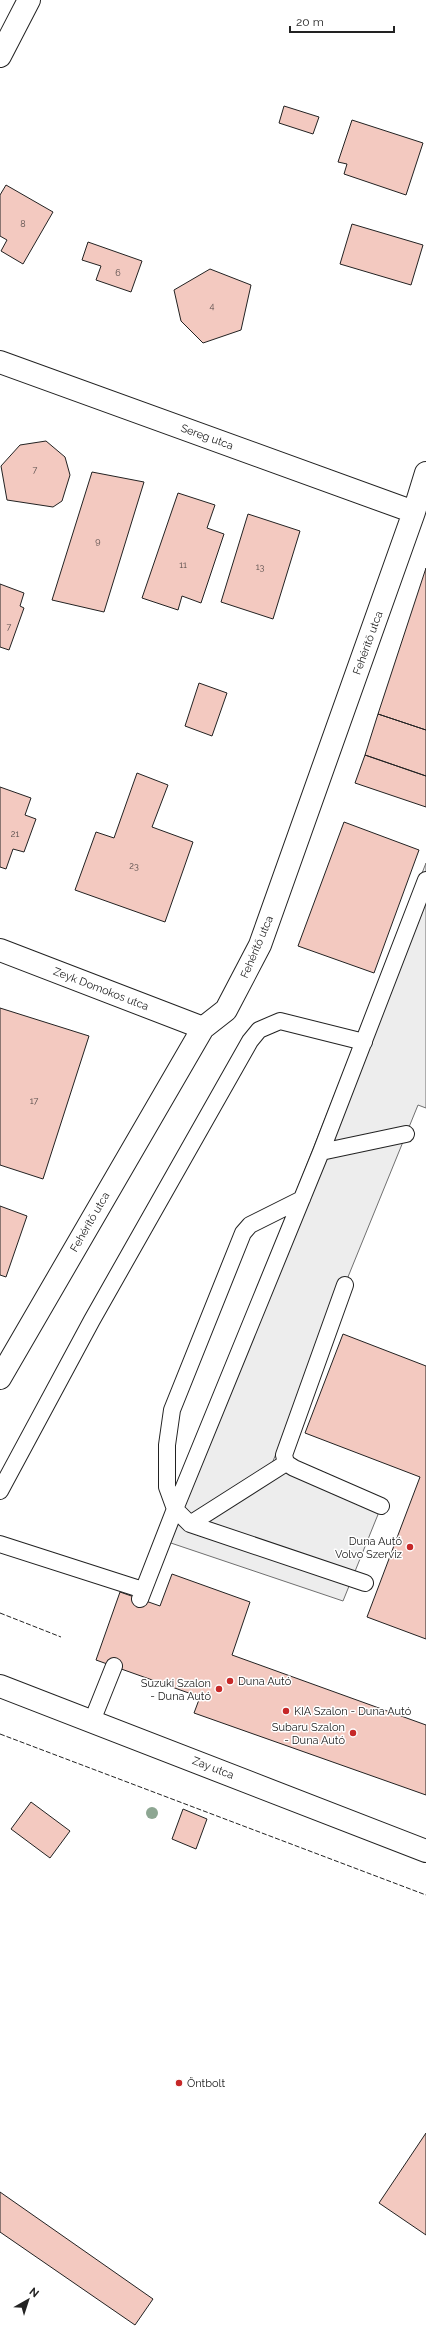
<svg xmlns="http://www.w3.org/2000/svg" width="426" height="2328" viewBox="0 0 426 2328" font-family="Raleway,sans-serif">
	<rect width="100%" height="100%" fill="#fff"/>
	<path fill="#ededed" stroke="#6f6f6f" d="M426 863V1108L418 1105 271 1466 379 1512 343 1601 159 1539Z"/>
	<path fill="#f3c9c0" stroke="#222" d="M284 106 319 117 313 134 279 123Z
		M352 120 423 143 406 195 344 174 347 164 338 162Z
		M6 185 53 212 23 264 1 251 7 240 0 236V195Z
		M352 224 423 245 411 285 340 264Z
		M88 242 142 261 131 292 96 280 101 266 82 260Z
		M210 269 251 285 241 330 203 343 181 321 174 290Z
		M46 441 65 457 70 475 62 501 53 507 7 500 1 466 20 445Z
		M92 472 144 482 104 612 52 600Z
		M178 493 215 505 207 528 224 534 201 603 182 596 178 610 142 598Z
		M248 514 300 531 273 619 221 602Z
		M426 568V730L378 714Z
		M0 584 24 593 20 606 24 608 9 650 0 647Z
		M199 683 227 693 212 736 185 726Z
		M378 714 426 730V776L365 755Z
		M365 755 426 776V807L355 783Z
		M137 773 168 785 152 827 193 842 165 922 75 890 96 832 114 838Z
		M0 787 31 798 25 815 36 819 24 852 13 849 6 869 0 867Z
		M344 822 419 850 374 973 298 946Z
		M0 1008 89 1036 43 1179 0 1165Z
		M0 1206 27 1216 6 1277 0 1275Z
		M343 1334 426 1366V1639L367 1617 420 1477 305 1433Z
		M172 1574 250 1602 232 1655 426 1725V1795L194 1713 200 1697 96 1660 120 1592 160 1606Z
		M31 1802 70 1831 50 1858 11 1829Z
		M183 1809 207 1819 196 1849 172 1839Z
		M426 2133V2235L379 2203Z
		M0 2192 153 2299 135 2325 0 2232Z"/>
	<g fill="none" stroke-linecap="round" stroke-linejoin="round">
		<defs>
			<path id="service" d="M321 1152 406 1134
				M302 1199 250 1225 243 1233 172 1410 167 1445V1487L175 1509 190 1524 365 1583
				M345 1285 284 1455 286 1463 294 1468 381 1506
				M0 1491 92 1320 250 1041 259 1030 280 1021 364 1042
				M190 1524 286 1463
				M0 1544 143 1590
				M140 1599 175 1509 321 1152 426 880
				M92 1721 114 1666"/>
			<path id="minor" d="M0 56 29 0
				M0 362 414 512
				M0 950 203 1028
				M0 1378 203 1028 226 1010 260 945 414 512 426 473
				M0 1686 426 1851"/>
		</defs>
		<use href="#service" stroke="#222" stroke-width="18"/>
		<use href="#minor" stroke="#222" stroke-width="24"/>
		<use href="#service" stroke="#fff" stroke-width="16"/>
		<use href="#minor" stroke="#fff" stroke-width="22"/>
		<path stroke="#222" stroke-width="1" stroke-dasharray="5 2" stroke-linecap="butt" d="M0 1613 61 1637
			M0 1734 426 1895"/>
	</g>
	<circle fill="#8da692" cx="152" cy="1813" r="6"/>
	<g fill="#c62828" stroke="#fff" stroke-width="1.5">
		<circle cx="410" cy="1547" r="4"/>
		<circle cx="230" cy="1681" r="4"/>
		<circle cx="219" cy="1689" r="4"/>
		<circle cx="286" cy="1711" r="4"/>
		<circle cx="353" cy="1733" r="4"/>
		<circle cx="179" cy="2083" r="4"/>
	</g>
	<g text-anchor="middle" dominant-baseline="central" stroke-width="3" stroke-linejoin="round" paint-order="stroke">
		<g font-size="9" fill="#564c4a">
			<text x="23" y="224">8</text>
			<text x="118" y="273">6</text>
			<text x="212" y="306">4</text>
			<text x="35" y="470">7</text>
			<text x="98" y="541">9</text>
			<text x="183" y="565">11</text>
			<text x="260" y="567">13</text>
			<text x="9" y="627">7</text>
			<text x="15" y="834">21</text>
			<text x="134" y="866">23</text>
			<text x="34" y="1101">17</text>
		</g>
		<g font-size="11" fill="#222" stroke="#fff">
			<text transform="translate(207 437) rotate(20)">Sereg utca</text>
			<text transform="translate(368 643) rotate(-70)">Fehérítő utca</text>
			<text transform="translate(257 947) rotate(-67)">Fehérítő utca</text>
			<text transform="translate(101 989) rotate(21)">Zeyk Domokos utca</text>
			<text transform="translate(90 1222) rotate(-60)">Fehérítő utca</text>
			<text transform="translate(213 1768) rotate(21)">Zay utca</text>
		</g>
		<g font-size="11" fill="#222" stroke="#fff" text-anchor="end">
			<text x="402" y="1541">Duna Autó<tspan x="402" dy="13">Volvo Szerviz</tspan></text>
			<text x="238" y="1681" text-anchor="start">Duna Autó</text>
			<text x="211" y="1683">Suzuki Szalon<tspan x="211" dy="13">- Duna Autó</tspan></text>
			<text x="294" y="1711" text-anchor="start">KIA Szalon - Duna Autó</text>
			<text x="345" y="1727">Subaru Szalon<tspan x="345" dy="13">- Duna Autó</tspan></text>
			<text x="187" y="2083" text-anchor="start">Öntbolt</text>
		</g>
	</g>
	<g transform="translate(28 2300) rotate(39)" stroke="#ffffff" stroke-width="3" paint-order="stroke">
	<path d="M0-3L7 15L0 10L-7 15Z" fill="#222222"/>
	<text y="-6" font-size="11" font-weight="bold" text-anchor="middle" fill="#222222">N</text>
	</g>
	<path d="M290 26v6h104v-6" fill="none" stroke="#222222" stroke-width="2"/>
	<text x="296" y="26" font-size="12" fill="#222222" stroke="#ffffff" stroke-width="3" paint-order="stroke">20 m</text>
</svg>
